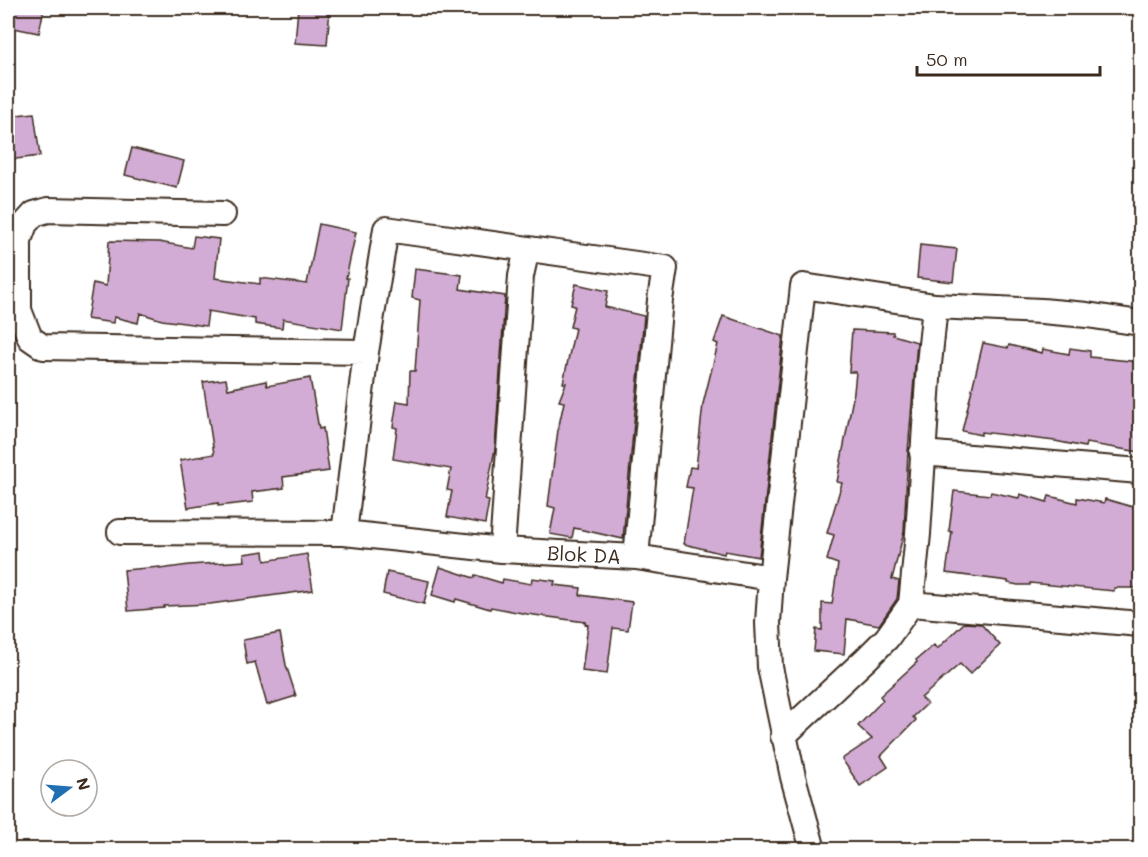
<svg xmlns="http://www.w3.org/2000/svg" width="1148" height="857" viewBox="0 0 1148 857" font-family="Mali,sans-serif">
	<rect width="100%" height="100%" fill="#fff"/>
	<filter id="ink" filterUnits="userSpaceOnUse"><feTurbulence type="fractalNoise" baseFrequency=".0167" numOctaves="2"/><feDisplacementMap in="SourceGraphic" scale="12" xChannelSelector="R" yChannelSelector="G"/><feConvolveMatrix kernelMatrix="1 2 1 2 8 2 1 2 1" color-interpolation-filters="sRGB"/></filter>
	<g filter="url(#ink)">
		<path fill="#d2acd4" stroke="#3b2a1e" stroke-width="1.5" d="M8 8H44L39 33 8 27Z
			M298 8H330L327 45 295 43Z
			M34 113 40 156 8 160V116Z
			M132 148 184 161 177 188 125 175Z
			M319 224 356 232 346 278H348L342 329 283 319 282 328 255 324V319L208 311 206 326 162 320 140 313 138 323 114 317 113 323 87 319 93 283 106 286 109 241 159 242 192 248 194 236 219 239 215 278 260 284V278L307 284Z
			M920 245 957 249 953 282 917 278Z
			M415 269 462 275 460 289 505 296 495 449 485 500 489 501 485 524 447 517 452 491 447 490 451 469 393 459 397 428 393 427 397 401 409 403 410 371H415L420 300 412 298Z
			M576 284 608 291 605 307 644 316 623 539 574 528 572 538 550 534 555 508 548 506 558 430 564 402 559 401 566 383H563L575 328 570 327 575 306 571 305Z
			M723 316 783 336 759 557 725 551 724 554 684 544 693 488 686 487 690 467 696 468 703 404 718 344 714 342Z
			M852 330 893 332V335L917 342 908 452 904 532 892 579 899 581 897 599 879 625 847 619 844 654 814 651 816 629 822 630V603L832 604 838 564 827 560 834 535 827 533 842 483 837 482 854 392 856 372H849Z
			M983 343 1008 348 1009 345 1042 353 1043 349 1069 354 1070 348 1090 351V357L1140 362 1138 411H1140V452L1086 443 1085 447 1055 441 981 432V435L962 431Z
			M310 378 319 429 323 428 329 471 283 477 284 488 252 492 253 502 218 506V503L188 508 180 460 214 454 203 382 226 379 228 389 266 381 267 386Z
			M954 491 990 495 991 492 1019 498 1020 494 1047 502 1049 496 1077 503V498L1104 503 1105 499 1140 509V588H1114V591L1030 583V585H1018L1008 583V581L946 573 952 532 949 531Z
			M264 551 265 561 307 554 313 590 210 604 164 606V608L128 611 124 570 160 567V569L189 565 245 561 244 554Z
			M440 567 474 578 475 575 502 583 503 579 531 584 532 578 555 581 554 585 581 588 580 595 632 602 628 630 613 628 607 674 582 671 588 625 585 624V622L527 614 491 607 490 609 456 599 455 602 432 595Z
			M387 572 429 581 424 604 383 594Z
			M964 623 981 624 1000 645 970 674 960 664 921 698 927 704 913 717 916 720 881 756 888 767 860 786 842 759 872 739 858 726 883 700 880 696 917 662 916 660 934 645 937 649Z
			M280 633 286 665 296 696 267 705 255 662 247 664 243 640Z"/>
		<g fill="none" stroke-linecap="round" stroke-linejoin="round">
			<defs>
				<path id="minor" d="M223 214 48 210 34 214 25 224 19 240V310L30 338 43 347 366 352
					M935 306 1042 311 1087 315 1140 323
					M922 453 1140 471
					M120 532 344 533 502 550 636 557 771 578 768 623 770 667 793 777 813 850
					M344 533 366 352 386 229 665 268 660 300 636 557
					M502 550 521 276 527 249
					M771 578 803 286 935 306 929 364 918 534 911 604 887 638 866 659 783 736
					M911 604 1140 624"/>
			</defs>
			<use href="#minor" stroke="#3b2a1e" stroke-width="28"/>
			<use href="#minor" stroke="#fff" stroke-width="24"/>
		</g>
	</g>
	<g text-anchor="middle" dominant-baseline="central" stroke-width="4.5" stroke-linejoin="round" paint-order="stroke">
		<g font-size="20" fill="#3b2a1e" stroke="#fff">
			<text transform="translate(584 554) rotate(3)">Blok DA</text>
		</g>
	</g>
	<rect width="1148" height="857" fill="none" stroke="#fff" stroke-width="30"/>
	<rect x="15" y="15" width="1118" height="827" fill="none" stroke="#3b2a1e" stroke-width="2" filter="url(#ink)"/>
	<g transform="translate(69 788) rotate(74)"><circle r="28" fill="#ffffff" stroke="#b1aaa5" stroke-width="1.5"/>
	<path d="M0-4.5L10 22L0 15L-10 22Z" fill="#1f6fb2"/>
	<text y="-9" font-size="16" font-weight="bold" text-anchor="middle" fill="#3b2a1e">N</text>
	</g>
	<path d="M917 66v9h183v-9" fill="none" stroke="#3b2a1e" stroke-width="3"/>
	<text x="926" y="66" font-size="18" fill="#3b2a1e" stroke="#ffffff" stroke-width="4.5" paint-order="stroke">50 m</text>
</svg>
